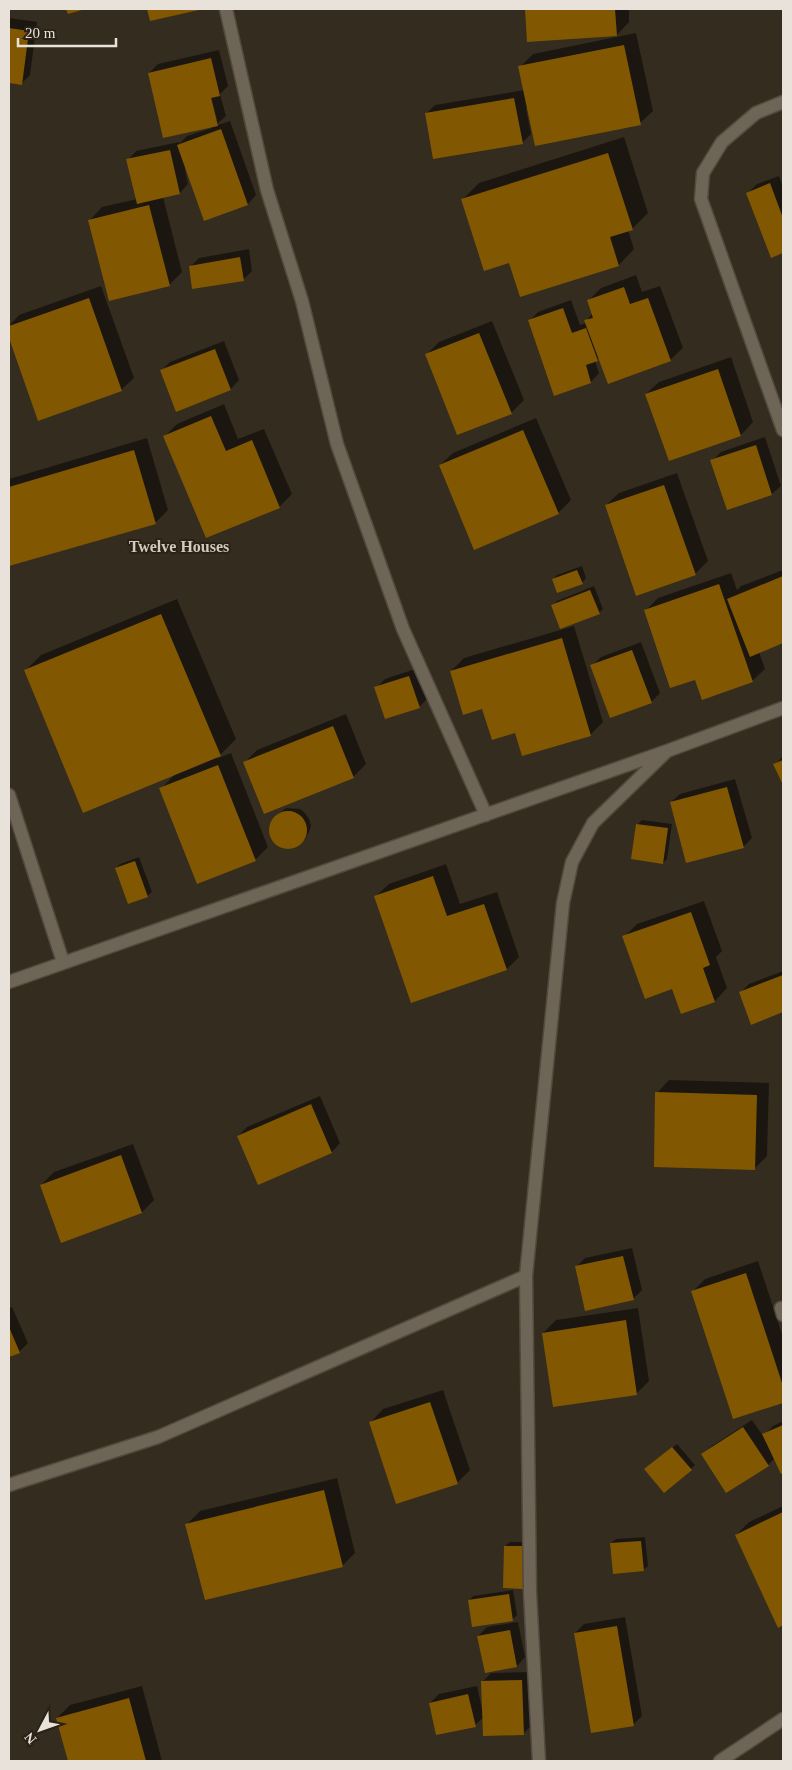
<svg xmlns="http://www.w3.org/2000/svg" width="792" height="1770" viewBox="0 0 792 1770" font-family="Georgia,serif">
	<rect width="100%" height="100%" fill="#342c1f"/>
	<path fill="#0007" fill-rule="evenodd" d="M526 9H629V22L617 35 528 40Z
		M9 18 37 22 30 75 21 84 9 82Z
		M636 33 653 111 640 123 529 108H526L531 134 522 143 426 114 435 105 525 90 520 67 533 54Z
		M219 50 228 86 220 94 226 116 215 126 230 121 256 195 248 204 205 219 187 168 185 169 188 184 180 193 163 197 182 272 169 285 90 220 102 207 137 199 128 160 136 151 179 142V144L187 136 212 128 149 73 158 64ZM208 92H210L217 120H215Z
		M624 137 648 213 632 229 628 230 634 249 619 265 510 261 463 199 479 183Z
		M779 176 783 187V252L772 256 748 193 757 184Z
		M249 249 252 271 243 280 190 267 199 258Z
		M636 275 642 292 660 286 683 348 670 360 599 358 595 361 599 373 591 382 529 321 538 312 571 300 580 325 587 323 586 321 593 313 588 301 601 288Z
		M101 286 134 378 121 390 39 419 9 334V326L19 315Z
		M492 321 524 400 511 413 426 355 439 342Z
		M224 341 239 380 231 389 176 410 161 371 170 362Z
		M731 357 753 422 741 435 669 459 646 394 659 382Z
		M224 404 238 439 264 429 292 494 279 507 165 436 177 424Z
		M536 418 571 500 558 513 440 465 453 453Z
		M765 437 781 486 772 494 712 461 721 452Z
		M147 438 168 510 155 523 9 565V479Z
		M677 473 708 561 695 574 606 505 619 493Z
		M582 566 586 578 582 583 553 579 557 575Z
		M783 570V642L759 652 765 669 752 681 696 678 645 611 658 598 731 573 737 590 741 586Z
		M594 586 603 609 599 613 553 605 557 601Z
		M177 599 236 739 216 759 231 753 268 847 255 860 161 789 176 773 25 671 41 655Z
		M574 626 603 722 590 735 516 732 483 707 451 671 464 658Z
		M641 642 660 693 651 702 592 666 601 657Z
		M418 668 428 698 419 707 376 688 385 679Z
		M346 714 366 764 353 777 244 763 257 750Z
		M783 756V782L775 765Z
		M735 779 752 838 743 847 671 802 680 794Z
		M286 808 300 809 305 813 309 819 311 826 309 832 305 839 295 847 287 848 275 843 271 837 270 830 271 823 275 817Z
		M642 820 672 824 667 859 663 863 638 824Z
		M139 857 152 892 147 896 116 868 120 864Z
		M446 864 460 904 497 892 519 957 507 969 376 896 389 884Z
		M704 901 722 951 716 957 727 988 715 1001 682 1012 673 988 624 937 637 924Z
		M783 971V1011L752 1023 740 993 749 984Z
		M669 1080 769 1083 767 1156 754 1169 657 1093Z
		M320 1096 340 1143 332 1152 258 1183 238 1136 247 1127Z
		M133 1144 154 1200 142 1212 41 1185 54 1172Z
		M632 1248 642 1290 633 1299 576 1267 585 1258Z
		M758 1261 783 1337V1402L734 1418 692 1292 705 1279Z
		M12 1307 28 1343 19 1352 9 1356V1308Z
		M638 1308 649 1381 637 1393 554 1405 543 1333 556 1320Z
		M443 1390 470 1470 457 1483 371 1422 383 1409Z
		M752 1420 763 1436 773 1426 783 1421V1472H782L775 1458 768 1465 703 1454 712 1446Z
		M677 1444 695 1465 691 1469 650 1465Z
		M337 1478 355 1553 342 1566 187 1524 200 1511Z
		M783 1506V1624L779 1626 736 1535 749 1522Z
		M645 1537 648 1566 643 1570 611 1543 616 1539Z
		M510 1542H528L526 1584 522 1588 505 1546Z
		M513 1590 517 1615 513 1619 473 1626 469 1601 473 1596Z
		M625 1617 642 1716 633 1725 575 1633 584 1624Z
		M518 1622 525 1657 517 1666 478 1636 487 1627Z
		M530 1672 532 1725 523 1734 484 1717 475 1725 430 1703 439 1694 477 1686 482 1709 483 1681 491 1673Z
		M142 1686 162 1761H68H70L57 1718 70 1705Z"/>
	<path fill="#815801" d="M66 9H85L68 14Z
		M147 9H199V10L150 21Z
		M525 9H615L617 36 527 42Z
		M9 28 29 31 22 85 9 83Z
		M624 45 641 125 535 146 518 66Z
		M211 58 220 96 211 98 218 126 163 138 148 73Z
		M514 98 523 144 433 159 425 113Z
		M221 129 248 205 204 221 177 145Z
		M170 150 180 194 137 204 126 159Z
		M608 153 633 230 610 237 619 266 520 297 509 263 484 271 461 199Z
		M770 183 783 218V253L771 258 746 193Z
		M149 205 170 286 109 301 88 220Z
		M240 257 244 281 192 289 189 266Z
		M624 287 630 304 648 298 671 361 608 384 584 320 593 318 587 300Z
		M89 298 122 391 38 421 9 338V326Z
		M563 308 572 333 586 328 598 361 586 365 591 383 554 396 528 320Z
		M479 333 512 414 457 435 425 354Z
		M215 349 231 390 176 412 160 370Z
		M718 369 741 436 669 461 645 394Z
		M211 416 226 451 252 440 280 508 206 538 163 436Z
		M523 430 559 514 474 550 439 465Z
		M756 445 772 495 727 510 710 460Z
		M134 450 156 524 9 566V487Z
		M664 485 696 575 636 596 605 505Z
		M577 570 583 584 557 593 552 579Z
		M783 576V643L750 657 727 599Z
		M719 584 753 682 702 700 695 680 670 688 644 610Z
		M590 590 600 614 560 629 551 605Z
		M161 614 221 756 83 813 24 670Z
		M562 638 591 736 522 756 515 733 492 740 482 709 463 715 450 671Z
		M632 650 652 703 610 718 590 665Z
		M409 676 420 708 385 719 374 687Z
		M333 726 354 778 264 814 243 762Z
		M783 760V785L773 764Z
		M218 765 256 861 197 884 159 788Z
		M727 787 744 848 686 863 670 802Z
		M269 830a19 19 0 1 1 38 0a19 19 0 1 1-38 0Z
		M636 824 668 828 663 864 631 859Z
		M135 861 148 897 128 904 115 868Z
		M433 876 447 916 484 904 507 970 411 1003 374 896Z
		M691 912 710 965 703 968 715 1002 681 1014 672 989 645 999 622 936Z
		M783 975V1012L751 1025 739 992Z
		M655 1092 757 1095 755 1170 654 1167Z
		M311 1104 332 1153 258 1185 237 1136Z
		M121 1155 142 1213 61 1243 40 1185Z
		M623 1256 634 1300 585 1311 575 1266Z
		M746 1273 783 1386V1403L733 1419 691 1291Z
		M626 1320 637 1395 553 1407 542 1333Z
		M9 1327 20 1353 9 1357Z
		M430 1402 458 1484 396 1504 369 1422Z
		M783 1425V1473L781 1474 762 1434Z
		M743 1427 769 1466 726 1493 701 1454Z
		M672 1447 692 1470 664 1493 644 1469Z
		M324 1490 343 1567 205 1600 185 1524Z
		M783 1512V1625L778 1628 735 1535Z
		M641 1541 644 1571 613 1574 610 1543Z
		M504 1546H524L523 1589 503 1588Z
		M509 1594 513 1621 472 1627 468 1600Z
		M617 1626 634 1726 591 1733 574 1633Z
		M510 1630 517 1667 485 1673 477 1636Z
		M522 1680 524 1735 483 1736 481 1681Z
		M468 1694 476 1727 436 1735 429 1703Z
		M129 1698 146 1761H68L56 1718Z"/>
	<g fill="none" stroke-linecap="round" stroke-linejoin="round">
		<defs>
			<path id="lane" d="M781 1308 783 1315"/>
			<path id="street" d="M226 9 267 190 302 301 337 444 403 629 486 815
				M783 102 756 113 722 142 703 173 701 199 783 430
				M9 795 63 962
				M9 982 667 751 783 708
				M9 1485 158 1437 526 1276
				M539 1761 530 1593 526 1276 563 903 572 862 593 823 667 751"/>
			<path id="secondary" d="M720 1761 783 1719"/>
		</defs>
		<use href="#lane" stroke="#514a3f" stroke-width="15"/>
		<use href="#street" stroke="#514a3f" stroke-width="15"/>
		<use href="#secondary" stroke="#514a3f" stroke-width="15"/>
		<use href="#lane" stroke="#6e6557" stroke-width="12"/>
		<use href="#street" stroke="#6e6557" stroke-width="12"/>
		<use href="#secondary" stroke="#6e6557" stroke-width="12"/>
	</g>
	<g text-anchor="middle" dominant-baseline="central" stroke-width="4" stroke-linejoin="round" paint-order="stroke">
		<g font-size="16" font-weight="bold" fill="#d5caba" stroke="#2a2216">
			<text x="179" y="546">Twelve Houses</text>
		</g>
	</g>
	<rect width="792" height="1770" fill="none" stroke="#e8e2da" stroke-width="20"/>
	<g transform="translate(40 1730) rotate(229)" stroke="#2a2216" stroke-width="4" paint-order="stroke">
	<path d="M0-4L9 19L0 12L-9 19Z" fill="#e8e2da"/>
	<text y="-8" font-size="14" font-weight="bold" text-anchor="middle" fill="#e8e2da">N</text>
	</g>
	<path d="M18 38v8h98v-8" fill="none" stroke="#e8e2da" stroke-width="2.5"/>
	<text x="25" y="38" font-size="15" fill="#e8e2da" stroke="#2a2216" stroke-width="4" paint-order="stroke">20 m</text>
</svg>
